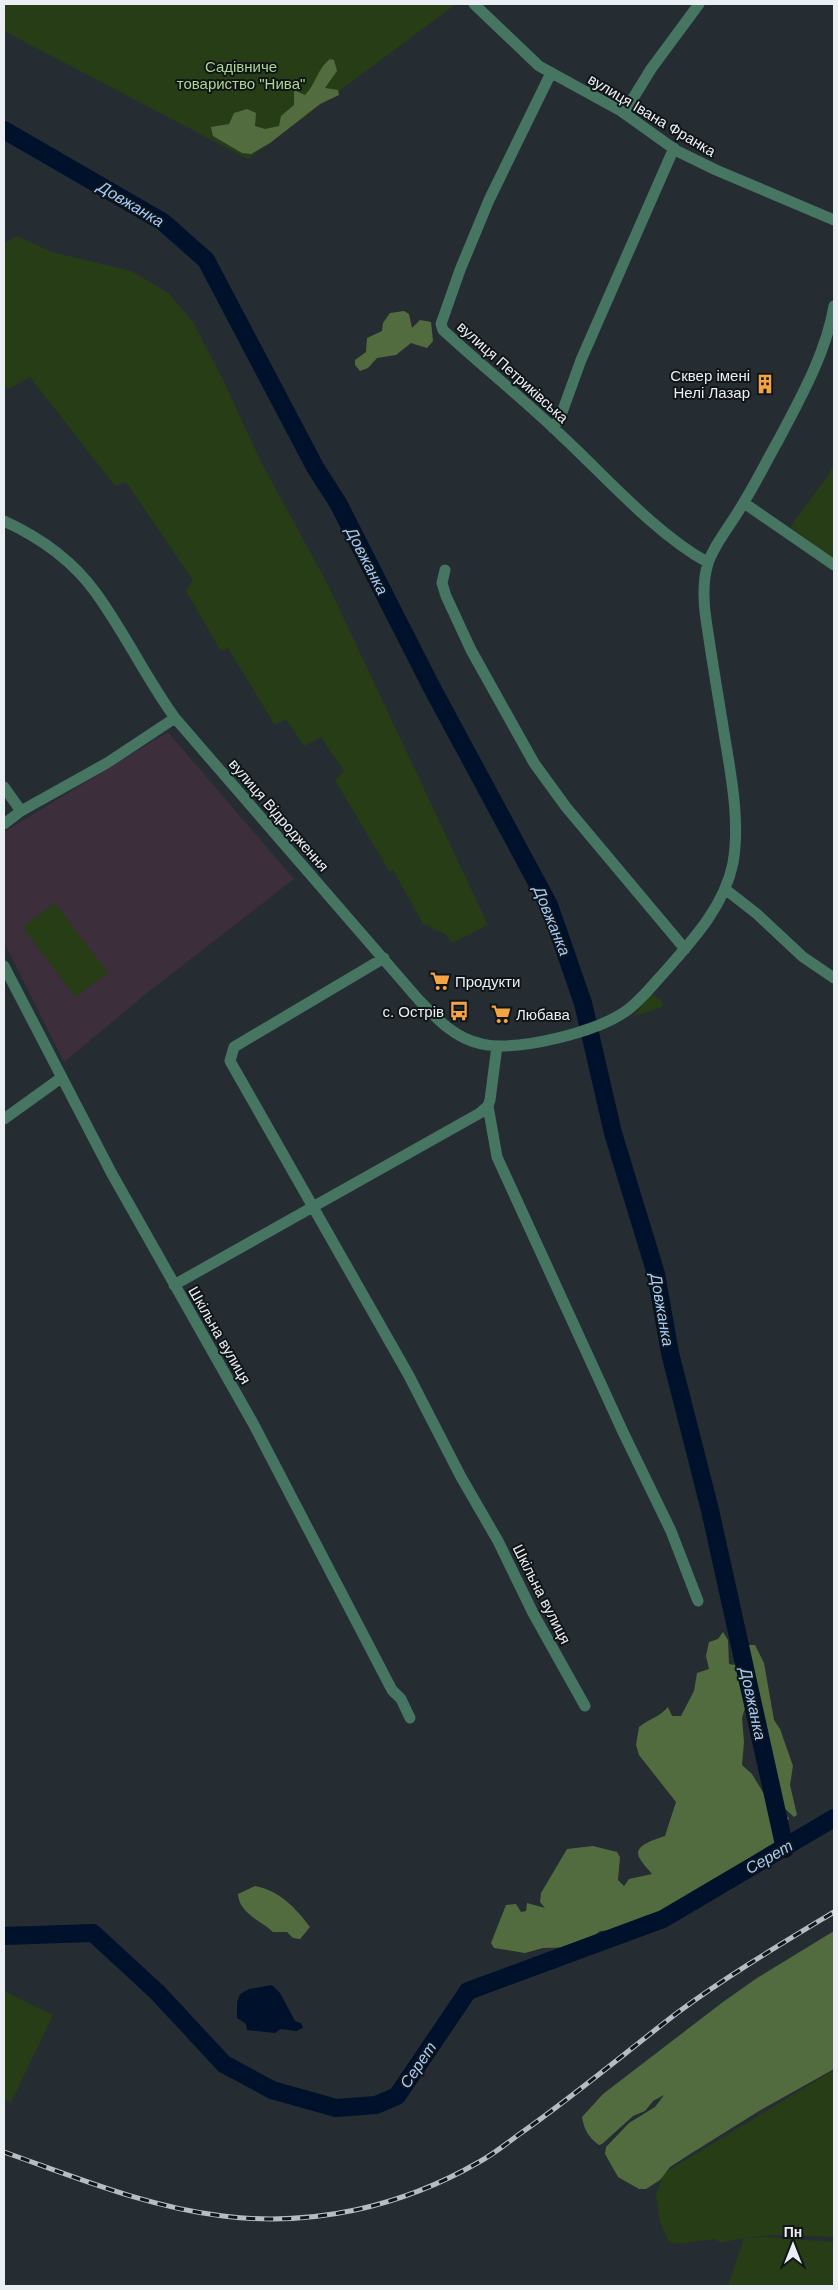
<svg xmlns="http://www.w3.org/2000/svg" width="838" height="2290" viewBox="0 0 838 2290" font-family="Helvetica,sans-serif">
	<rect width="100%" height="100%" fill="#252d33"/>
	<path fill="#3c2e3a" d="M168 732 294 879 147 993 64 1062 4 942V832Z"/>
	<path fill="#273d16" d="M4 4H456L248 159 4 31Z
		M16 236 52 252 131 271 168 293 193 322 224 382 260 460 329 587 488 925 452 943 445 934 423 924 393 870 389 871 335 780 344 771 321 737 304 746 286 719 275 725 228 648 221 651 186 591 193 580 126 482 115 486 30 377 8 389 4 384V244Z
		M834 463V559L790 527 828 476Z
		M55 903 108 973 75 997 23 927Z
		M651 994 661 1000 664 1006 633 1017Z
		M4 1991 53 2015 11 2102 4 2099Z
		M834 2070V2237C796 2235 758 2232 721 2243L715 2239 676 2244 669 2242 660 2222 656 2195 664 2173Z
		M761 2237 834 2242V2286H728L744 2238Z"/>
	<path fill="#526c40" d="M330 59 334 60 337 71 325 88 338 90 339 95 320 104 270 143 251 154 242 153 213 136 211 127 229 124 234 113 247 109 256 113 255 126 265 129 279 126 281 116 294 105V90L305 95C316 84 317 69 330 59Z
		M404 311 409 314 412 328 420 320 431 322 433 341 427 348 411 343 396 355 377 358 368 368 360 371 355 365V360L366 352 367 338 382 331 383 323 390 313Z
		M723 1632 728 1640 729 1664 734 1665 743 1645H755L764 1663 774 1720 780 1729 793 1766 790 1785 797 1815 794 1817 771 1796 757 1756 746 1705 742 1718 744 1742 742 1765 752 1774 770 1804 789 1818 775 1854 744 1872 730 1886 698 1889 677 1912 645 1916 624 1930 600 1931 580 1947 543 1948 525 1953 494 1948 491 1943 506 1905 516 1904 521 1912 526 1911 527 1903 545 1908 540 1902 541 1893 567 1849 593 1846 617 1852 620 1857 618 1880 624 1886 629 1879 652 1874C648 1869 642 1863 639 1857 633 1845 657 1839 665 1836L676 1802 639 1755 636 1745 639 1727C649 1719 661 1716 668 1707L672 1716H681L694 1691 697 1673 709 1669 706 1656 709 1642 718 1639Z
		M255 1886C279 1890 296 1908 310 1927L300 1939 293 1938 287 1932H273C260 1920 239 1913 238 1894Z
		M834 1931V2069L759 2111 687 2156 670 2167 660 2180 646 2189H639L618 2177 605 2154 606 2147 629 2123 655 2107 664 2095 653 2101 645 2111 633 2116 602 2144 599 2145C588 2137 584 2129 582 2117L603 2094 723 2002 757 1978Z"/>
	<path fill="#00112b" d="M272 1985 280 1993 295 2021 301 2023 303 2028 296 2031 281 2029 275 2033 247 2030 246 2024 237 2018V2002L240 1994 249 1989Z"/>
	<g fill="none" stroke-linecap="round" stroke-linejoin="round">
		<path stroke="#00112b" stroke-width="18" d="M4 130 163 222 206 260 315 467 338 503 431 686 549 905 583 1003 613 1133 656 1274 670 1353 710 1510 785 1849
			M4 1936 93 1933 157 1992 224 2064 272 2090 336 2108 376 2105 397 2096 468 1991 663 1919 834 1818"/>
		<path stroke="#467562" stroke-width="11" d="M474 4 539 66 621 111 677 151 716 170 834 220
			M551 73 489 200 460 270 441 324 443 330C483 367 525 400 563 437 607 478 655 533 707 562
			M624 113 651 69 699 4
			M553 428 560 418 581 360 674 148
			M744 503 834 565
			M4 521C39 537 73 561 96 593 125 633 146 678 175 718L418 999C436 1018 455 1039 482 1044 517 1052 597 1032 626 1011 639 1002 650 988 661 976 690 943 724 908 733 863 741 817 729 766 722 720 716 684 710 648 705 612 699 555 718 547 744 502 757 481 767 460 779 439 801 397 826 353 834 306
			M445 570 442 583 446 596 471 650 534 763 566 807 685 949
			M4 787 21 811
			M4 824 21 811 107 763 175 718
			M725 889 757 914 803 957 834 978
			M384 958 234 1047 230 1061 408 1374 461 1477 498 1541 533 1613 585 1706
			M4 966 112 1174 254 1425 392 1690 401 1699 410 1718
			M488 1106 497 1157 623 1432 671 1531 698 1601
			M4 1119 61 1078
			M174 1285 480 1113 488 1106 490 1100 497 1046"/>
		<defs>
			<path id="rail" d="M4 2152C75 2177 147 2207 223 2216 312 2227 401 2207 479 2162 494 2154 507 2143 521 2133 575 2095 625 2053 677 2013 727 1976 781 1944 834 1912"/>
		</defs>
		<use href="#rail" stroke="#b6bcc1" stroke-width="5"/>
		<use href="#rail" stroke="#111518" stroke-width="3" stroke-dasharray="9" stroke-linecap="butt"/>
	</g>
	<defs>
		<symbol id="building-bare" viewBox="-9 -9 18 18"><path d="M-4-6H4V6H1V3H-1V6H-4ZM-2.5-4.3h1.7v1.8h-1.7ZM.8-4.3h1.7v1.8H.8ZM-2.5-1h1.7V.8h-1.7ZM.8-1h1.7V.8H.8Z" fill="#f4a443" stroke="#111518" stroke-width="2.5" paint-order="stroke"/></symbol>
		<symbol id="supermarket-bare" viewBox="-9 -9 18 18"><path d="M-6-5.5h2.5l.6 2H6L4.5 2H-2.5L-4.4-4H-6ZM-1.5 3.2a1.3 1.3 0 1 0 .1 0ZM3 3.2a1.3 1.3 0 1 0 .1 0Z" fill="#f4a443" stroke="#111518" stroke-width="2.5" paint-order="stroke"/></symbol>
		<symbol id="bus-bare" viewBox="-9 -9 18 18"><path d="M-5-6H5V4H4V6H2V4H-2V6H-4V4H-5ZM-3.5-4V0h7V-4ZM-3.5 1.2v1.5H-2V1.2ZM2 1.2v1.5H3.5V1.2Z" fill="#f4a443" stroke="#111518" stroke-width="2.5" paint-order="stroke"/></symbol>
	</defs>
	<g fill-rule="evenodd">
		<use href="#building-bare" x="751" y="370" width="28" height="28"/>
		<use href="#supermarket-bare" x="426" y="967" width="28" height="28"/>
		<use href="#bus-bare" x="445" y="997" width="28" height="28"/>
		<use href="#supermarket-bare" x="487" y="1000" width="28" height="28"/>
	</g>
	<g text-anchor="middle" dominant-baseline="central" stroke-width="4" stroke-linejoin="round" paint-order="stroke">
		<g font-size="15" fill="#abd690" stroke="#111518">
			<text x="241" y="66">Садівниче<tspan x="241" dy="17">товариство "Нива"</tspan></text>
		</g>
		<g font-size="15" fill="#eaeff4" stroke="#111518">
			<text transform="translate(652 115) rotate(31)">вулиця Івана Франка</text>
			<text transform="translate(513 372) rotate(42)">вулиця Петриківська</text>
			<text transform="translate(279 815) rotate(49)">вулиця Відродження</text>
			<text transform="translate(220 1335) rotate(60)">Шкільна вулиця</text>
			<text transform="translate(542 1594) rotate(63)">Шкільна вулиця</text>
		</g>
		<g font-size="15" fill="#eaeff4" stroke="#111518" text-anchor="end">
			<text x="750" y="375">Сквер імені<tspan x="750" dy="17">Нелі Лазар</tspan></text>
			<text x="455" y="981" text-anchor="start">Продукти</text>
			<text x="444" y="1011">с. Острів</text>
			<text x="516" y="1014" text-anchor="start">Любава</text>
		</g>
		<g font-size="16" font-style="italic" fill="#a2cbfd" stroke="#111518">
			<text transform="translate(131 204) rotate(31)">Довжанка</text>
			<text transform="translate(367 561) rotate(63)">Довжанка</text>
			<text transform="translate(552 921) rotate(68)">Довжанка</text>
			<text transform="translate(662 1310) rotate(80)">Довжанка</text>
			<text transform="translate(753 1704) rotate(78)">Довжанка</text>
			<text transform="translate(769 1857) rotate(-30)">Серет</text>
			<text transform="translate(418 2065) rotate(-56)">Серет</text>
		</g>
	</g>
	<rect width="838" height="2290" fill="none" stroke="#eaeff4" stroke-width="10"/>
	<g transform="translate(793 2245)" stroke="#111518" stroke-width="4" paint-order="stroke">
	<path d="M0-4L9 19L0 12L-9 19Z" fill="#eaeff4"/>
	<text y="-8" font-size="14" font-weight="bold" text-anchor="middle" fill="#eaeff4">Пн</text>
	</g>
</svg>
